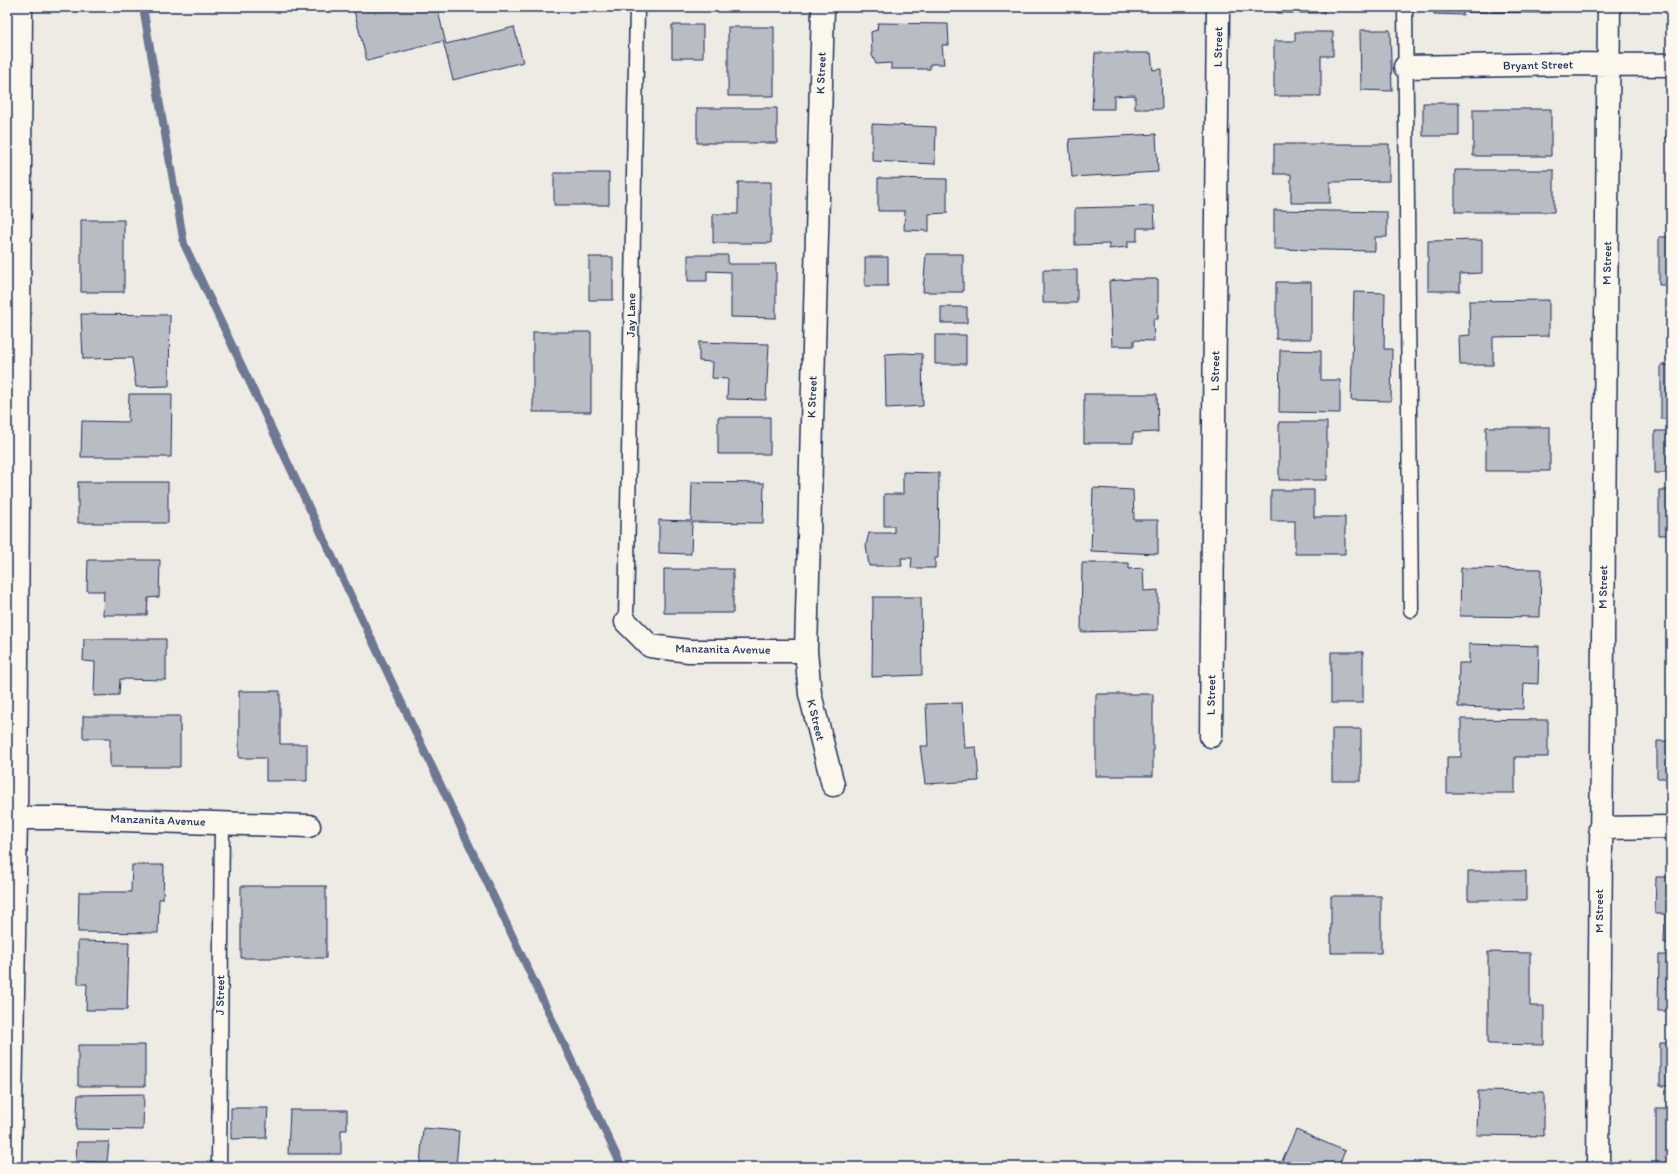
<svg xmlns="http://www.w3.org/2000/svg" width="1678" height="1174" viewBox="0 0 1678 1174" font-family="Itim,sans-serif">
	<rect width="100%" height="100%" fill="#eeebe4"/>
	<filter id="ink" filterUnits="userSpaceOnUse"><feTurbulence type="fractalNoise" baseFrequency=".025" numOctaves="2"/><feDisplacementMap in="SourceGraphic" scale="8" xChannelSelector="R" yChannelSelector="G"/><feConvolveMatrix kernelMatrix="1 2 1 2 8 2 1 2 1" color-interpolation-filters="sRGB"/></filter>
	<g filter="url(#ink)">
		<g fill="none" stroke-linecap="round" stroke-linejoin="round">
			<path stroke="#6d7892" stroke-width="8" d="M143 7 184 244 622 1167"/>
		</g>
		<path fill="#b9bcc3" stroke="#1b2f5e" d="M353 7H437L446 44 514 27 523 62 453 80 443 41 367 61Z
			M1277 7H1324V13H1277Z
			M1346 7H1381V11H1346Z
			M1434 7H1550V13L1463 12V15L1434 14Z
			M878 23 948 24 949 45H942L944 64H930V69H891V63L876 64 872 55 871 32 877 30Z
			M672 25H703V58H672Z
			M728 27H774V96H728Z
			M1360 30H1390L1392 91 1361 90Z
			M1295 32H1333V56H1321V96H1274V41H1295Z
			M1095 53H1151L1153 70 1161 69 1162 109H1135V95L1114 96V109H1092Z
			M1423 103H1459V136H1423Z
			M697 108H777V143H697Z
			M1473 109H1551V156H1473Z
			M872 124 936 127 935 164 872 161Z
			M1671 133V144L1666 137Z
			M1156 134 1158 172 1072 177 1069 139Z
			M1274 144H1389V181L1330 182V203H1291V174H1274Z
			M1455 170H1554V212H1455Z
			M554 173H609V205H554Z
			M878 178 947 179V213L929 214V231L904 230 905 211H878Z
			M738 182H771V243H713V214H738Z
			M1154 206 1155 228H1137V241H1128V247L1109 249V244L1075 245V208Z
			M1274 210 1387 212V237H1375V251L1274 249Z
			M81 220H124V292H81Z
			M1659 237H1671V285H1659Z
			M1482 240V273L1460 274V291H1428V241Z
			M926 254H963V292H923Z
			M688 255H728V264H776V318L731 317V272L707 271V281H688Z
			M589 257H613V300H589Z
			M865 257H888V286H865Z
			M1043 270H1077V303H1043Z
			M1132 279H1158V319H1153L1154 341 1134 340V346H1112L1109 281Z
			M1276 282H1311V339H1276Z
			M1354 292 1385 293 1384 349H1392L1391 401 1351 400Z
			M1549 300V336L1493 337V365H1460L1459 336 1470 335 1469 301Z
			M941 307H967V323H941Z
			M81 314 170 315 169 386 136 387 132 358 83 359Z
			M533 332H591V412H533Z
			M935 335H966V364H935Z
			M699 342 769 344 766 400 727 399 728 379 712 378 713 362 699 361Z
			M1280 350 1321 351V380H1340V413L1279 412Z
			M904 353 922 354 923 406 886 408 885 354Z
			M1661 365H1671V419H1661Z
			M129 394H172L171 457H81L82 421 128 422Z
			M1084 394H1157L1158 432 1133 433V443H1084Z
			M718 417H770V454H718Z
			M1279 422H1327V480H1279Z
			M1486 427H1550V471H1486Z
			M1655 431H1671V473H1655Z
			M903 472 939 473 938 558H935V568H911L912 558H901L902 566H869L866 545 869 533H894V526H884V494H903Z
			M78 482H168V523H78Z
			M692 482 764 483 763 523 692 522 691 554 659 553V520L691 521Z
			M1093 488 1133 490 1134 520H1158V554L1091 551Z
			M1271 490H1314V517H1345V554H1295V521H1271Z
			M1659 490H1671V535H1659Z
			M88 560H160L159 597 148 598 147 615H103L104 591H87Z
			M1082 563H1129V569L1143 568 1144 591 1158 590V630L1081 632Z
			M1461 568 1541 569 1540 617 1460 616Z
			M664 569H733V613H664Z
			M873 597H921L922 675 872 677Z
			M84 639H166V680L120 679 119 695 94 696 95 662 83 661Z
			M1469 644 1539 646 1538 684 1524 683 1523 709 1458 707 1459 663H1469Z
			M1331 652H1363V703H1331Z
			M239 691H280V744H307V781H266V758H239Z
			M1096 694H1153V776H1096Z
			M962 703 965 748 976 747 979 781 925 784 920 746H928L926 704Z
			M83 716H180V767H110V738H83Z
			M1461 719 1548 720V757H1515V793H1447V757H1461Z
			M1332 729H1361V781H1332Z
			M1657 741H1671V778H1657Z
			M132 865H164L163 899H159L158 933 78 932 79 892H131Z
			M1468 871H1526V900H1468Z
			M1656 877H1671V943H1664L1665 914H1655Z
			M241 886H326V958H241Z
			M1331 896H1381V953H1331Z
			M78 941 129 942 127 1010H86L87 984H78Z
			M1488 952 1530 953V1006H1544V1045L1488 1044Z
			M1659 955H1671V1011H1658Z
			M1660 1043H1671V1086H1660Z
			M78 1045H145V1086H78Z
			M1478 1091 1544 1092V1136L1477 1135Z
			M144 1094 143 1130 76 1129 78 1095Z
			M231 1108H268L266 1138 231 1139Z
			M1656 1108H1671V1167H1656Z
			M290 1110H347V1130H341V1154H288Z
			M423 1128 459 1131 456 1167 420 1165Z
			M1296 1130 1345 1151 1338 1167H1289L1281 1163Z
			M77 1142H109L107 1162 76 1161Z"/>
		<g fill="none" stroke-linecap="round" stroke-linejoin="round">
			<defs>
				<path id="lane" d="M1405 7 1411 610
					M626 622 637 7
					M219 1167 222 822"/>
				<path id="street" d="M823 7 806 651 810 694 833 785
					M1405 67 1567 64 1671 65
					M626 622 650 646 689 651H806
					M1211 736 1218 7
					M1600 828 1671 827
					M10 1167 16 818H59L309 826
					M1598 1167 1609 7"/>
				<path id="secondary" d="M7 818H16L21 7"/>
			</defs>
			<use href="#lane" stroke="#1b2f5e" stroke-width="17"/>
			<use href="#street" stroke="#1b2f5e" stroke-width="25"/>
			<use href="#secondary" stroke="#1b2f5e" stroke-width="25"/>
			<use href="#lane" stroke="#fbf7ec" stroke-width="14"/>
			<use href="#street" stroke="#fbf7ec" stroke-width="22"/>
			<use href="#secondary" stroke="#fbf7ec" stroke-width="22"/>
		</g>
	</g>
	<g text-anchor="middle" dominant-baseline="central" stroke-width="3" stroke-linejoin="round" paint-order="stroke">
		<g font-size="12" fill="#1b2f5e" stroke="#fbf7ec">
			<text transform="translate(1218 47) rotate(-89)">L Street</text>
			<text transform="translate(1538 65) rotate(-1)">Bryant Street</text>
			<text transform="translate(821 73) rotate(-88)">K Street</text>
			<text transform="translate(1607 263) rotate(-89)">M Street</text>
			<text transform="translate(631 315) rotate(-89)">Jay Lane</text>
			<text transform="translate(1215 371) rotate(-89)">L Street</text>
			<text transform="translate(812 397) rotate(-88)">K Street</text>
			<text transform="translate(1603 587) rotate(-89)">M Street</text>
			<text transform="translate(723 649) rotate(1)">Manzanita Avenue</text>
			<text transform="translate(1211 695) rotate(-89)">L Street</text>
			<text transform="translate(816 720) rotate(76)">K Street</text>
			<text transform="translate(158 820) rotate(2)">Manzanita Avenue</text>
			<text transform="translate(1599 911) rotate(-90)">M Street</text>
			<text transform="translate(220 995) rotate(-89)">J Street</text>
		</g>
	</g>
	<rect width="1678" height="1174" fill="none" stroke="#fbf7ec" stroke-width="24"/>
	<rect x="12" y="12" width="1654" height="1150" fill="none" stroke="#1b2f5e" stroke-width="1.5" filter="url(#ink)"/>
</svg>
